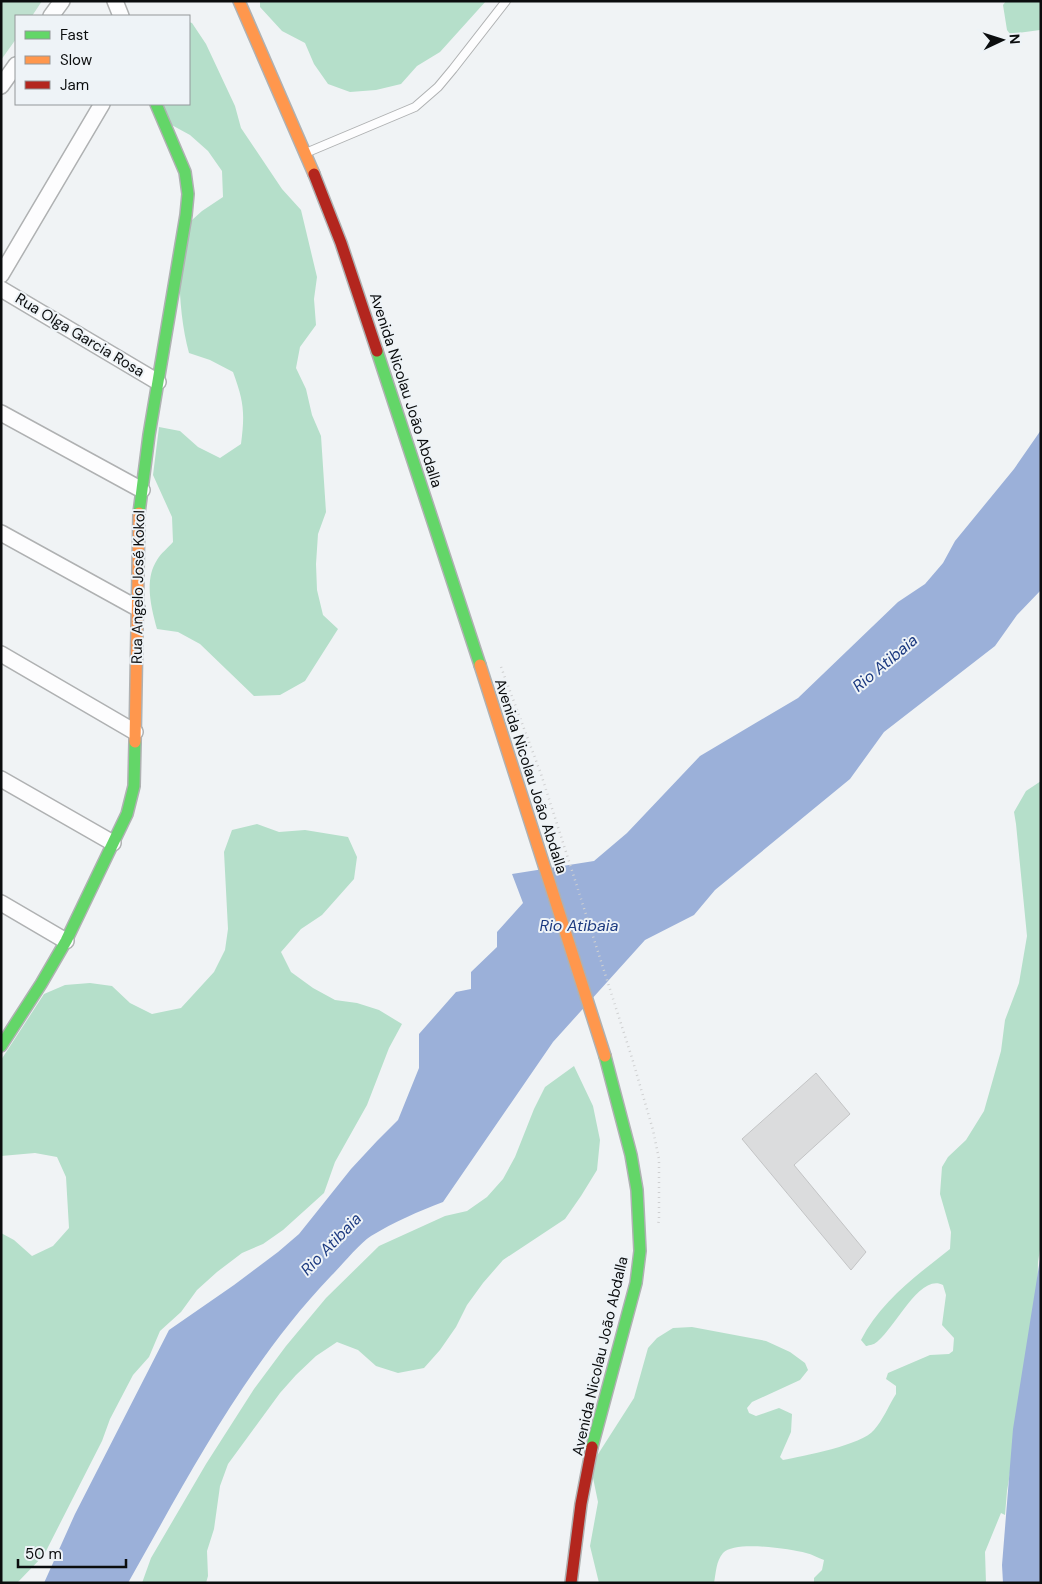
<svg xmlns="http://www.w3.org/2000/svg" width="1042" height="1584" viewBox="0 0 1042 1584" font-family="'DM Sans',sans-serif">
	<rect width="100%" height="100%" fill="#f0f3f5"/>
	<path fill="#bfe0cf" d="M1 1H42L32 16H16V39L1 60Z"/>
	<path fill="#b5dfca" d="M260 1H486L440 52 417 66 401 84 376 90 350 92 328 84 314 64 305 43 282 31 260 7Z
		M1006 1H1041V32L1040 30 1010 34 1007 30 1003 5Z
		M189 22 192 23 206 44 235 106 241 128 282 189 301 210 317 277 314 299 316 325 300 347 296 368 306 389 312 415 321 436 326 512 318 534 316 564 317 590 323 615 338 629 305 681 280 695 254 696 200 644 178 632 157 629C151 607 144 580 157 560 161 553 168 548 173 542L172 517 153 475 159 427 180 431 198 447 220 458 241 444C245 413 244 402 233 372L210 360 189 353C179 317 177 266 182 229L202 211 223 197 222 171 208 151 190 135 168 123 151 104H189Z
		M1041 781V1243L1038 1262 1037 1310 1007 1491 1005 1515 1001 1513 985 1552 986 1583H814V1578L822 1570 824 1560C818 1558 812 1554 806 1553 790 1549 735 1540 723 1553 716 1561 716 1573 714 1583H599L590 1546 598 1502 592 1473 593 1462 634 1398 648 1348 657 1338 673 1328 692 1327 766 1341 790 1352 805 1363 808 1370 800 1380 752 1402 747 1408 749 1413 756 1416 779 1408 792 1414 791 1432 780 1457 783 1460C803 1456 862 1445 874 1430 883 1420 889 1405 896 1394V1386L886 1379 888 1373 930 1355 949 1354 953 1351 954 1338 942 1325 946 1295 943 1285C919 1272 893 1333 874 1344 874 1344 867 1346 866 1346L861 1340C881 1301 917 1275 950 1249L951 1232 940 1194 942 1167 948 1157 966 1140 984 1111 1001 1051 1005 1020 1019 983 1027 936 1016 824 1014 812 1026 791Z
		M257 824 279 832 305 830 348 837 357 857 354 879 322 915 301 929 281 952 291 972 313 988 335 1000 357 1003 379 1010 402 1024 389 1048 367 1105 335 1162 324 1193 283 1230 263 1244 242 1253 217 1272 197 1290 181 1312 160 1331 149 1357 133 1375 110 1419 102 1441 44 1555 17 1583H1V1233L14 1240 32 1256 53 1246 69 1228 66 1177 57 1157 35 1153 1 1156V1060L44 994 65 985 90 983 112 986 130 1003 152 1014 181 1008 214 972 225 950 228 929 224 852 232 830Z
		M574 1066 593 1106 600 1140 597 1170 581 1196 565 1219 503 1260 483 1283 467 1305 456 1327 440 1350 424 1368 398 1373 376 1366 358 1350 337 1342 316 1356 296 1375 280 1393 228 1464 220 1486 214 1529 207 1551 208 1576 206 1583H142L151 1558 206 1464 254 1389 286 1346 326 1298 379 1246 445 1216 467 1211 487 1197 503 1179 515 1157 534 1109 545 1087Z"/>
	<path fill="#9bb0d9" d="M1041 430V590L1017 615 995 646 884 732 850 779 715 890 694 915 645 940 553 1042 443 1202C419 1211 394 1222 371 1236 359 1244 342 1265 331 1276 246 1365 188 1477 128 1583H44L75 1514 169 1330 234 1285 278 1252 299 1234 351 1169 377 1141 398 1120 419 1068V1034L456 992 471 989V972L497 947V932L523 903 512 874 594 861 627 833 700 756 798 698 898 602 925 584 943 563 955 541 1014 469Z
		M1041 1253V1583H1003L1002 1565 1013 1429Z"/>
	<path fill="#dbdcdd" stroke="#c3c4c5" d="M816 1073 850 1114 794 1165 866 1252 851 1270 742 1139Z"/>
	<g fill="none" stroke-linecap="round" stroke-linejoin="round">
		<defs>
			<path id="lane" d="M308 152 415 107 438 87 453 69 506 1"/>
			<path id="street" d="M115 1 121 16
				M51 16 62 1
				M1 86 16 65
				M1 275 102 104
				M1 289 158 382
				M1 413 142 490
				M1 533 137 608
				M1 654 135 732
				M1 779 113 843
				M1 903 66 941"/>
			<path id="fast" d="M377 351 480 665
				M139 513 149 435 186 215 188 194 185 172 156 104
				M1 1046 41 984 66 941 127 814 134 786 135 742
				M592 1447 636 1283 640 1251 637 1190 631 1155 605 1056"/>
			<path id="slow" d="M239 1 314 174
				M480 665 605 1056
				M135 742 139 513"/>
			<path id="jam" d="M314 174 341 243 377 351
				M571 1583 581 1504 592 1447"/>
		</defs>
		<use href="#lane" stroke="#afb1b2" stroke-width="10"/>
		<use href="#street" stroke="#afb1b2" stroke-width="18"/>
		<use href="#fast" stroke="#afb1b2" stroke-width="14"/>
		<use href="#slow" stroke="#afb1b2" stroke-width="14"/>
		<use href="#jam" stroke="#afb1b2" stroke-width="14"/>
		<path stroke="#cfd0d1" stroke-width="2.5" stroke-dasharray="1 4" stroke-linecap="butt" d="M501 667 541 774 632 1058 653 1130 659 1159V1219L658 1226"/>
		<use href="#lane" stroke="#fdfdfe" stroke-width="8"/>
		<use href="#street" stroke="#fdfdfe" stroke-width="15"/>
		<use href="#fast" stroke="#63d668" stroke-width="11"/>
		<use href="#slow" stroke="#ff974d" stroke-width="11"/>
		<use href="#jam" stroke="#b3261e" stroke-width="11"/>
	</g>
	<g text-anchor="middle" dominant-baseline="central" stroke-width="4" stroke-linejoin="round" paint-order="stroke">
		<g font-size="15" fill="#0b0d0e" stroke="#eef3f7">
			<text transform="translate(80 335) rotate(31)">Rua Olga Garcia Rosa</text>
			<text transform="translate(406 390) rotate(72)">Avenida Nicolau João Abdalla</text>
			<text transform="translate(138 587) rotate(-89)">Rua Angelo José Kokol</text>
			<text transform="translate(531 776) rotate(72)">Avenida Nicolau João Abdalla</text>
			<text transform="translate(600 1356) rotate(-77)">Avenida Nicolau João Abdalla</text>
		</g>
		<g font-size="16" font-style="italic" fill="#1c3a80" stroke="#eef3f7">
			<text transform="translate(885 663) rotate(-40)">Rio Atibaia</text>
			<text x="579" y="925">Rio Atibaia</text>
			<text transform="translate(331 1244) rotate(-46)">Rio Atibaia</text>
		</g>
	</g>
	<rect width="1042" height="1584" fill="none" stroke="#0b0d0e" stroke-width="5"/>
	<rect x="15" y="15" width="175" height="90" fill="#eef3f7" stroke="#93979a"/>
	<rect x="25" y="31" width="25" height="8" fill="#63d668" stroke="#93979a"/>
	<text x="60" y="40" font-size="15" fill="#0b0d0e">Fast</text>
	<rect x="25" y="56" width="25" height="8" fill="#ff974d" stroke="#93979a"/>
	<text x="60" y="65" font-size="15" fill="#0b0d0e">Slow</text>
	<rect x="25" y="81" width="25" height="8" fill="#b3261e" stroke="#93979a"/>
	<text x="60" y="90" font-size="15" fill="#0b0d0e">Jam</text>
	<g transform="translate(1002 40) rotate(86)" stroke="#eef3f7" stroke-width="4" paint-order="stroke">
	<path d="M0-4L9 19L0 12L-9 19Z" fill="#0b0d0e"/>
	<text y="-8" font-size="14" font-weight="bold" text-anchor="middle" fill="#0b0d0e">N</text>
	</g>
	<path d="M18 1559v8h108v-8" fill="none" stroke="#0b0d0e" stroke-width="2.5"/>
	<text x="25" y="1559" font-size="15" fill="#0b0d0e" stroke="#eef3f7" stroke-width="4" paint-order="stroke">50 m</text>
</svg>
